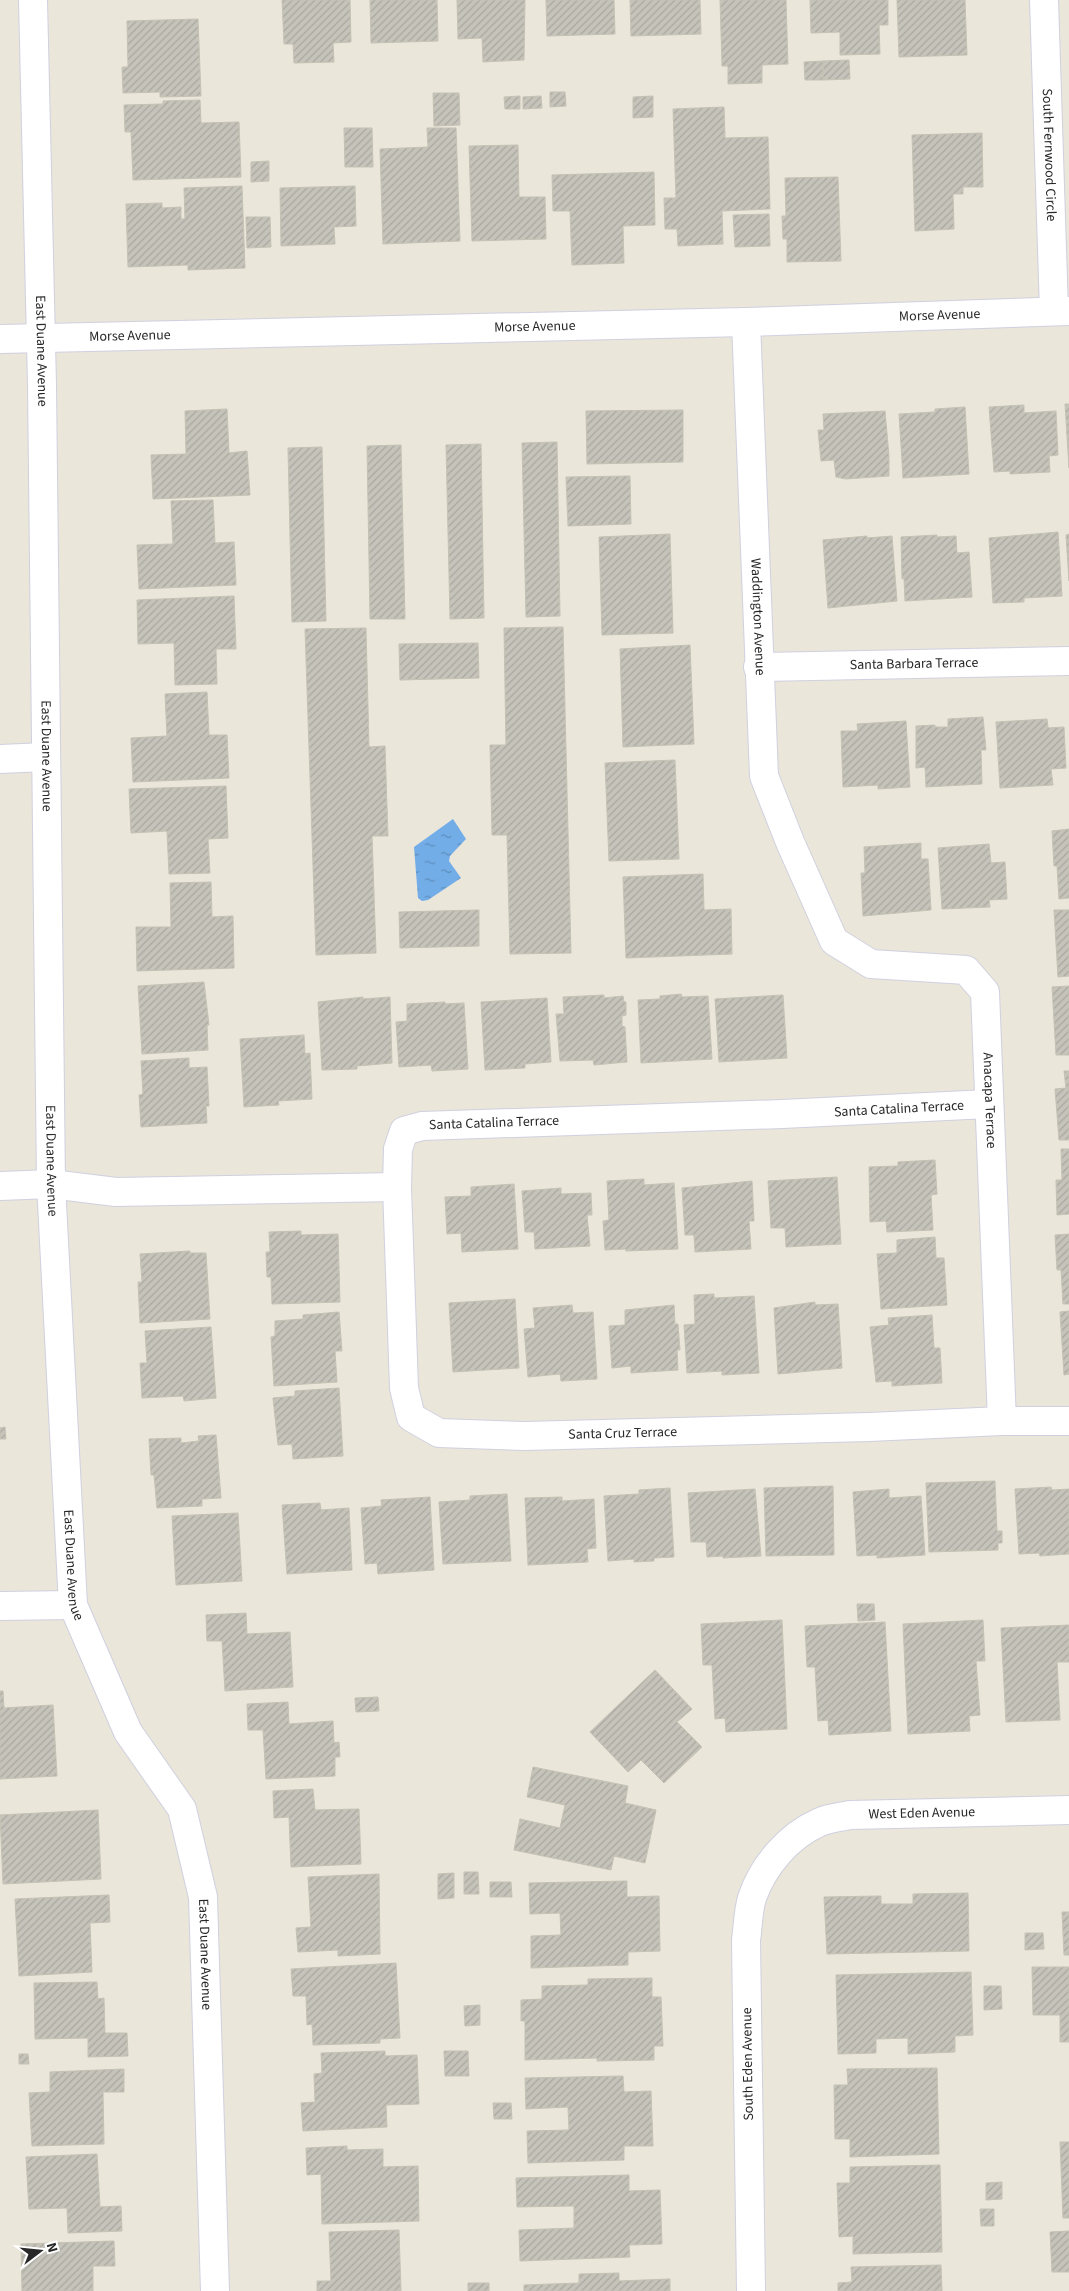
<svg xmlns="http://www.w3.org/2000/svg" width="1069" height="2291" viewBox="0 0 1069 2291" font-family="'Source Sans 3',sans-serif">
	<defs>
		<pattern id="water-ripples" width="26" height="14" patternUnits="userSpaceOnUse" patternTransform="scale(1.25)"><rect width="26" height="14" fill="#72ade7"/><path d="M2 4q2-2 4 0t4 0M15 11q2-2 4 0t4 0" fill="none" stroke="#5e8dbb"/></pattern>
		<pattern id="building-hatch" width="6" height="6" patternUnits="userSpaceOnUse" patternTransform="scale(1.25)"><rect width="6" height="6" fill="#c5c3ba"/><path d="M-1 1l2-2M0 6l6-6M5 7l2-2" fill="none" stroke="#a9a8a0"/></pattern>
	</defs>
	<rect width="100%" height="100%" fill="#eae6da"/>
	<path fill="url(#water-ripples)" d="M453 819 466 839 450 856 449 861 461 878 428 900 422 901 418 898 414 847Z"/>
	<path fill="url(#building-hatch)" stroke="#c5c2b4" d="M282 0H350L351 42 333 43 334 62 294 63 293 44H284Z
		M370 0H437L438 41 371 43Z
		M457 0H525L524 60 483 62 482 38 458 39Z
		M546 0H614L615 34 547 36Z
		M630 0H700L701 34 631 36Z
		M720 0H786L788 64 762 65V83L728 84V66H722Z
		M810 0H888V25H879L880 54 840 55V32L811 33Z
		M897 0H965L967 55 899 57Z
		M198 19 201 96 160 97V92L123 93 122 67H128L127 21Z
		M849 60 850 79 823 80V61Z
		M823 61V80H805L804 62Z
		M550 92H565L566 106 550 107Z
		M433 93H459L460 125 434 126Z
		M520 96V109H505L504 97Z
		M541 96 542 108 523 109V97Z
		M653 96V117L633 118V97Z
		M200 100 201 123 239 122 241 177 133 180 131 132H125L124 105 163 104V101Z
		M724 107 725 138 768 137 770 209 722 211 723 244 678 246 677 229H665L664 198H676L673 109Z
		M344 128H372L373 167H345Z
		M427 128H456L460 241 383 244 380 149 428 147Z
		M982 133 983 187H963V194H953L954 229 915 231 912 135Z
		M518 145 519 197H545L546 239 472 241 469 146Z
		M269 161V181L251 182V162Z
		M654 172 655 225 623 226 624 263 572 265 570 211H553L552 175Z
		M838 177 841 261 787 262V239H783L782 216H786L785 178Z
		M242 186 245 268 188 270V265L128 267 126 204 162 203V208L181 207V219H185L184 188Z
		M355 186 356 226 334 227 335 244 281 246 280 188Z
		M769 214 770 246 735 247 733 215Z
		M246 217H270L271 247 247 248Z
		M1065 404H1069V468Z
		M1024 405V413L1056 411 1058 455 1049 456 1050 472 1010 474V471L994 472 989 407Z
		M965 407 969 474 903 478 899 414 935 412V409Z
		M227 409 229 453 247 451 250 495 153 499 151 455 186 454 185 411Z
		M683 410V462L587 464 586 411Z
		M885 411 889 456V476L846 479 836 477 834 460 821 461 818 430H824L823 414Z
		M557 442 560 616 526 617 522 443Z
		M481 444 484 618 450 619 446 445Z
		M401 445 405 619H370L367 446Z
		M322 447 326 621 292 622 288 448Z
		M630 476 631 524 568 526 566 477Z
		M213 500 215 543 234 542 236 585 139 589 137 545 173 544 171 501Z
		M1058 532 1062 596 1024 598V602L993 603 989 538Z
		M670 534 673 633 602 635 599 537Z
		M1069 534V581L1066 535Z
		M937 535V537L956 536 957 553 969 552 972 597 905 601 904 578 902 579 901 537Z
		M867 536V538L892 536 897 601 828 608 823 540Z
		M234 596 236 649H216L217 684 175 685 174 643 138 644 137 600Z
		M563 627 571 953 510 954 507 835H492L490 745H506L504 628Z
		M366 628 369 747 385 746 388 836H372L376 953 316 955 305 629Z
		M478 643 479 678 400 680 399 644Z
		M690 645 694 744 623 747 620 649Z
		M207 692 209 735H227L229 778 133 782 131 738 167 736 165 694Z
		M983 717 986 750H981L982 784 926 787 925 767 916 768V726L935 725V727H948V719Z
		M1047 719 1048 728 1064 727 1066 768 1051 769 1053 785 1000 788 996 722Z
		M906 721 910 787 878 789V785L843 787 841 731H858L857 724Z
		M675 760 679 859 609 861 605 763Z
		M226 786 228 838 208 839 210 873 169 874 167 831 131 833 129 789Z
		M1069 829V898L1059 899 1057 866H1054L1052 831Z
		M921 843V859H928L931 910 863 916 861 873H865L864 847Z
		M989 844 991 863 1005 862 1007 899 989 900 990 907 942 909 938 848Z
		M703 874 704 910 731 909 732 954 626 958 623 877Z
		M211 882 212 917 233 916 234 968 137 971 136 927H171L170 883Z
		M479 910V946L400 948 399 912Z
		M1054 910H1069V976L1058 977Z
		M204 982 209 1025H207L208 1050 142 1054 138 986Z
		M1069 986V1055H1056L1052 987Z
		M681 994 682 997 708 996 712 1059 641 1063 638 1000 660 999V996Z
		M604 995V998L623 996 624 1002H626V1015L622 1016V1026L625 1027 627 1062 594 1065 593 1060 560 1061 556 1014H564L563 997Z
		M783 995 787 1058 719 1062 715 999Z
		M363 997V999L390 997 392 1063 357 1066V1069L322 1070 318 1002Z
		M547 998 551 1062 525 1064V1068L485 1070 481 1002Z
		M445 1002V1004L464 1003 468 1069 432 1071 431 1065 399 1067 396 1022 407 1021V1004Z
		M304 1035 305 1054 310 1053 312 1099 278 1101 279 1105 244 1107 240 1039Z
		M189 1058V1068L207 1067 209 1106H206L207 1123 141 1127 139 1095 143 1094 141 1061Z
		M1064 1071H1069V1140H1059L1055 1089 1066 1088Z
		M1061 1149H1069V1214L1057 1215 1056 1180H1062Z
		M935 1160 937 1194 931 1195 933 1230 887 1232 886 1221 870 1222 869 1167 898 1166V1162Z
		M837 1177 841 1244 786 1247 785 1228H771L768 1181Z
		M644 1179V1185L674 1183 678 1249 626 1251V1249L605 1250 603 1221 609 1220 607 1181Z
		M752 1181 754 1221H749L751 1249 695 1252 694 1235H685L682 1188Z
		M514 1184 518 1249 462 1252 461 1233 447 1234 445 1197 471 1196V1187Z
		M561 1188V1194L591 1193 592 1215H587L590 1246 535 1249 534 1232H525L522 1191Z
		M301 1231V1235L338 1234 340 1302 272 1304 271 1277H267L266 1252H270L269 1232Z
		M1069 1234V1304H1063L1061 1270H1057L1055 1235Z
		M935 1237 936 1258H944L947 1305 881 1309 877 1254 897 1253V1240Z
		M190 1251V1253H206L210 1319 140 1323 138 1282H142L140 1254Z
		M714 1294V1298L754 1296 759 1373 722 1375V1371L687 1373 684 1325 695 1324 694 1295Z
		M515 1299 519 1368 453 1372 449 1303Z
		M815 1302V1305L838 1304 842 1368 778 1374 774 1308Z
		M572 1305 573 1313 593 1312 597 1379 561 1381 560 1374 528 1377 524 1329 535 1328 533 1308Z
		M674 1305 675 1324H678L680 1350H677L678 1370 631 1373V1366L612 1368 609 1326 625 1325V1310Z
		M1069 1311V1374L1064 1375 1060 1312Z
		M339 1312 342 1351H335L337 1382 274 1386 271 1337 275 1336V1321L303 1319V1315Z
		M932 1315 934 1348H940L942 1383 892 1386V1381L876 1382 870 1327 889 1325 888 1318Z
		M211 1327 216 1398 184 1401 183 1396 142 1398 140 1363H147L145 1331Z
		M339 1388 343 1456 293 1459 292 1444 278 1445 273 1398 295 1396V1391Z
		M5 1427 6 1439H0V1428Z
		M216 1435 221 1498 202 1499V1506L157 1508 154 1475H151L149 1439 181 1438V1443L199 1441 198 1436Z
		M995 1481 997 1531H1002V1543H998V1550L929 1552 926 1483Z
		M833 1486 834 1555 766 1556 764 1488Z
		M1051 1487 1052 1490 1069 1489V1554L1040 1556 1039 1553 1019 1554 1015 1489Z
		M670 1488 674 1557 654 1558V1561L634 1562V1559L608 1561 604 1496 639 1494V1490Z
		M755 1489 761 1556 723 1558V1556L707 1557 706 1542H691L688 1493Z
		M889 1489V1498L921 1496 925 1555 877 1558V1555L857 1556 853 1492Z
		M507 1494 511 1561 443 1564 439 1502 470 1500V1496Z
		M430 1497 434 1570 378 1574 377 1563 365 1564 361 1508 382 1506 381 1500Z
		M562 1497V1501L594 1499 596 1548 587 1549 588 1562 528 1565 525 1498Z
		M320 1503 321 1510 349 1508 352 1570 287 1574 282 1505Z
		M238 1513 242 1581 176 1585 172 1516Z
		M857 1604H874L875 1620 858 1621Z
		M246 1613 247 1634 290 1632 293 1687 225 1691 222 1641H207L206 1615Z
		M782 1620 787 1729 726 1732 725 1718 715 1719 712 1665H703L701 1624Z
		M983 1620 985 1661H976L980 1715 969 1716 970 1731 908 1734 903 1624Z
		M885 1622 891 1731 829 1735 828 1720 818 1721 815 1667H807L805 1626Z
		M1069 1625V1662H1057L1060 1720 1006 1722 1001 1628Z
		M655 1670 692 1709 677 1722 702 1747 664 1783 641 1760 628 1772 590 1732Z
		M0 1691H3L4 1708 53 1705 57 1776 0 1779Z
		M378 1697 379 1711 356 1712 355 1698Z
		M288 1702 289 1724 333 1721 334 1743 339 1742 340 1757H335V1776L266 1779 263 1730H248L247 1704Z
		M533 1767 628 1786 625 1803 656 1810 645 1863 614 1856 611 1870 514 1850 520 1819 560 1828 565 1805 527 1797Z
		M313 1789 315 1810 359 1809 361 1864 291 1867 289 1817 274 1818 273 1791Z
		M98 1810 101 1879 3 1884 0 1815Z
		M464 1872H478L479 1894H464Z
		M454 1873V1898L438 1899V1874Z
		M379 1874 380 1954 338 1956V1950L298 1952 296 1928 311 1927 308 1877Z
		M627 1881V1897L659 1896 660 1951 628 1952V1965L531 1968V1936L561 1935 560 1913 530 1914 529 1883Z
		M490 1882H511L512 1897H490Z
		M968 1893 969 1951 827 1954 824 1897 881 1896V1904H913V1894Z
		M109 1895 110 1922 90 1923 92 1972 19 1976 15 1899Z
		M1062 1912H1069V1955H1064Z
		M1025 1933H1043L1044 1949 1025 1950Z
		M396 1963 400 2038 380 2039V2043L313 2045 312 2024 307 2025 306 1996H293L291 1969Z
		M1032 1967H1069V2042H1060V2015H1033Z
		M971 1972 973 2035 955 2036V2052L908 2054V2038L876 2039V2053L838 2054 836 1975Z
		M652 1978V1997H661L663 2046H654V2060L597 2061V2058L525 2060V2021H521V2000L542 1999V1986L588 1985V1979Z
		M97 1982 98 1999 104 1998 105 2033H127L128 2056 88 2057V2038L35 2039 34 1983Z
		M984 1986H1001L1002 2009 984 2010Z
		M480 2005V2025L465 2026 464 2006Z
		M385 2051V2056L417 2055 419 2104 386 2105 387 2127 303 2131 301 2103 315 2102 314 2074 322 2073 321 2053Z
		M444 2051H468L469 2076H445Z
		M19 2054H28L29 2064H19Z
		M937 2068 939 2154 850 2157V2139H835L834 2085H848L847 2069Z
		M124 2069V2092H103L104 2144 32 2146 29 2093 50 2092V2072Z
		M623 2076 624 2092 651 2091 653 2146H624V2160L528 2163 527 2131 569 2130 568 2107 526 2109 525 2078Z
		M493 2103H511L512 2119H494Z
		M1060 2142H1069V2218H1063Z
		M347 2146V2150L383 2149V2167L418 2166 419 2221 322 2224 321 2174 307 2175 306 2148Z
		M97 2154 100 2207 121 2206 122 2231 68 2233 67 2208 29 2209 26 2157Z
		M940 2165 942 2252 853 2254V2236L839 2237 837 2183H850V2167Z
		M629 2175V2191L660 2190 662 2244 629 2245 630 2257 520 2261 519 2230 574 2228V2206L517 2207 516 2178Z
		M1002 2182V2199L986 2200V2183Z
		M980 2209H994V2226H981Z
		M399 2230 401 2291H317V2281H331L329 2232Z
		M1069 2231V2272H1052L1050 2232Z
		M114 2241 115 2266H93V2291H22L21 2244Z
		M941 2265 942 2291H838V2283L852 2282 851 2267Z
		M619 2273V2281L670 2279V2291H524V2285L579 2283V2274Z
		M468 2283H489V2291H468Z"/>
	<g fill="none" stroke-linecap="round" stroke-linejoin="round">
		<defs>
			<g id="street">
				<path id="s1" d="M33 0 42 385 51 1184 73 1605 128 1732 182 1809 203 1897 215 2291"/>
				<path id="s2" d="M1044 0 1054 311"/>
				<path id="s3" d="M746 322 764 776 790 842 834 941 871 964 966 970 985 992 1002 1421"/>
				<path id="s4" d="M0 339 746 322 1069 311"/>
				<path id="s5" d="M758 667 1069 661"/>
				<path d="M0 759 45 757"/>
				<path id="s6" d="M988 1104 782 1114 422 1126 404 1131 398 1149 397 1187 404 1388 411 1417 439 1433 525 1436 869 1427 1002 1421H1069"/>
				<path d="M0 1186 51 1184 116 1192 397 1187"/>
				<path d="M0 1606 73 1605"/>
				<path id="s7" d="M751 2291 746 1940C748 1927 748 1911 752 1898 763 1866 788 1836 820 1822 829 1818 841 1817 850 1815L1069 1810"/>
			</g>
		</defs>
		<use href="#street" stroke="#d0d0e0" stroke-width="30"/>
		<use href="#street" stroke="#fff" stroke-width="28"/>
	</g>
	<g text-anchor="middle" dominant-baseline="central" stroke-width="4.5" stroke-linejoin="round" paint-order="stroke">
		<g font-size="14" fill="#282828" stroke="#fff">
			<text stroke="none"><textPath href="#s2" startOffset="155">South Fernwood Circle</textPath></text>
			<text stroke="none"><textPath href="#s4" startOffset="940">Morse Avenue</textPath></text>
			<text stroke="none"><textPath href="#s4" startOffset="535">Morse Avenue</textPath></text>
			<text stroke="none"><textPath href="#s4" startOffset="130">Morse Avenue</textPath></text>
			<text stroke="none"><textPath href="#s1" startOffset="351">East Duane Avenue</textPath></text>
			<text stroke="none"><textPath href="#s3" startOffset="295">Waddington Avenue</textPath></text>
			<text stroke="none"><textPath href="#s5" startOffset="156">Santa Barbara Terrace</textPath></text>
			<text stroke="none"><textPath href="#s1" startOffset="756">East Duane Avenue</textPath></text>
			<text stroke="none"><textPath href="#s3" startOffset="910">Anacapa Terrace</textPath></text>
			<text transform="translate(899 1109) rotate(-3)">Santa Catalina Terrace</text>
			<text transform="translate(494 1123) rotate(-2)">Santa Catalina Terrace</text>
			<text stroke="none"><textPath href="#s1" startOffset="1161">East Duane Avenue</textPath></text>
			<text stroke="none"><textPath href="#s6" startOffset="1089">Santa Cruz Terrace</textPath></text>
			<text stroke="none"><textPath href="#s1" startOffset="1566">East Duane Avenue</textPath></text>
			<text stroke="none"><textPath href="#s7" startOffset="601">West Eden Avenue</textPath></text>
			<text stroke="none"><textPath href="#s1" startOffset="1986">East Duane Avenue</textPath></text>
			<text transform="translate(748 2064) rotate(-91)">South Eden Avenue</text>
		</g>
	</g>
	<g transform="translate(40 2251) rotate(74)" stroke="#ffffff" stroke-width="4" paint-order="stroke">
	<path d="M0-4L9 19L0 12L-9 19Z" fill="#282828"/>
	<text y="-8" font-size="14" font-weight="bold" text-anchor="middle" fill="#282828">N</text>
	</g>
</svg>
